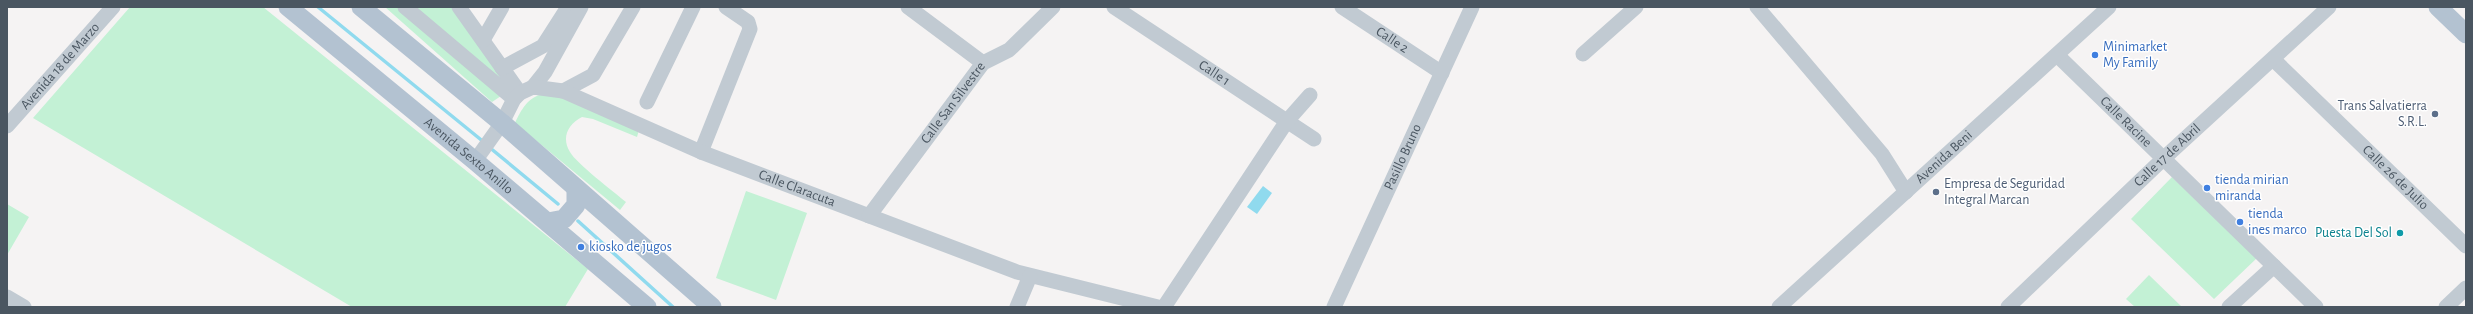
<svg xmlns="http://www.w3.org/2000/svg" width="2473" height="314" viewBox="0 0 2473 314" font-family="'Alegreya Sans',sans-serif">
	<rect width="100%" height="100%" fill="#f5f3f3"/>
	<path fill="#c3f1d5" d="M130 7H263L588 269 565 307H352L33 118Z
		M385 7H454L506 78 504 94 492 102Z
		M543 94 563 98 639 130 637 137 593 119 582 117C568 124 561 138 570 152 576 163 614 192 626 202L620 210 515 123C521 110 528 97 543 94Z
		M2172 177 2257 258 2214 299 2131 219Z
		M746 191 807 213 776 300 716 278Z
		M7 204 29 217 7 255Z
		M2149 275 2182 307H2135L2126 299Z"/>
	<path fill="#90daee" d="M1263 186 1272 193 1257 214 1247 207Z"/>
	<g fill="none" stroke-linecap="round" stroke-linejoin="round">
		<path stroke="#90daee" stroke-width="3.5" d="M318 7 485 143
			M489 147 558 204
			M578 221 673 307"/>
		<g stroke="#c1cad2" stroke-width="15">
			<path d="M405 7 514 99"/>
			<path d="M459 7 520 93"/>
			<path d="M908 7 983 63"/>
			<path id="s1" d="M1114 7 1314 139"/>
			<path id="s2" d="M1342 7 1442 73"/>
			<path d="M1757 7 1882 154 1906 192"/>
			<path d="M483 40 502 7"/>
			<path d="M1583 54 1636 7"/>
			<path id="s3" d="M2057 55 2316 307"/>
			<path id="s4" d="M2274 60 2466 246"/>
			<path d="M502 68 543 46 568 7"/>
			<path d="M533 87 545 72 581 7"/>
			<path d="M563 91 593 75 633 7"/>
			<path d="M647 102 693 7"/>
			<path id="s5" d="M7 126 113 7"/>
			<path d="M701 152 750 29 748 22 726 7"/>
			<path id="s6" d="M475 161 502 123 514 99 520 93 533 87 563 91 701 152 1017 272 1158 307"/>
			<path id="s7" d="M869 216 983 63 1009 50 1053 7"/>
			<path d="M7 297 24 307"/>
			<path d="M1017 307 1030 276"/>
			<path d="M1164 307 1287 121 1310 95"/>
			<path id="s8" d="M1334 307 1472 7"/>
			<path id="s9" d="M1779 307 2109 7"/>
			<path id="s10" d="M2008 307 2163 159 2329 7"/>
			<path d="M2229 307 2274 266"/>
			<path d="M2446 307 2466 288"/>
		</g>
		<g stroke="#b3c2d1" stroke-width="19">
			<path id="s11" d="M288 7 475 161 647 307"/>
			<path d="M361 7 502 123 712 307"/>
			<path d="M2438 7 2466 34"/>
			<path d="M548 222 564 219 576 205V188"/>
		</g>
	</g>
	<g fill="#3f7fe0" stroke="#fff" stroke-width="1.5">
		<circle cx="2095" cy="55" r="4"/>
		<circle cx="2207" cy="188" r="4"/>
		<circle cx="2240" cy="222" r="4"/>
		<circle cx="581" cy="247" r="4"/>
	</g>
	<g fill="#5c6f8a" stroke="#fff" stroke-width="1.5">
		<circle cx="2435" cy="114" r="4"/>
		<circle cx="1936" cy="192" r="4"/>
	</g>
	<circle fill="#0f9aa8" stroke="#fff" stroke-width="1.5" cx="2400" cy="233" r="4"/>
	<g text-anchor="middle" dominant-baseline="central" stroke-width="3" stroke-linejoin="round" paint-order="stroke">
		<g font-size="14" fill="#4a5661" stroke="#fff">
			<text stroke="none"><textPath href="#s2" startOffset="60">Calle 2</textPath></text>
			<text stroke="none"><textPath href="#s5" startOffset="80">Avenida 18 de Marzo</textPath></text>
			<text stroke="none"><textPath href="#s1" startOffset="120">Calle 1</textPath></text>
			<text stroke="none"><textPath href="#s7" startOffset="141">Calle San Silvestre</textPath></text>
			<text stroke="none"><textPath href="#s3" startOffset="96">Calle Racine</textPath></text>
			<text stroke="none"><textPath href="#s11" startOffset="234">Avenida Sexto Anillo</textPath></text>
			<text stroke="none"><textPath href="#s10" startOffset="220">Calle 17 de Abril</textPath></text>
			<text stroke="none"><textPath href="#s8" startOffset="165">Pasillo Bruno</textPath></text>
			<text stroke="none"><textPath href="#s9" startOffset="223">Avenida Beni</textPath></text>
			<text stroke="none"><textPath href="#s4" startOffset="169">Calle 26 de Julio</textPath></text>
			<text stroke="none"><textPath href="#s6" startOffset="380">Calle Claracuta</textPath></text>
		</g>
		<g font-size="14" fill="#366cbe" stroke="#fff" text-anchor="start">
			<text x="2103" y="47">Minimarket<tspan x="2103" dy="16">My Family</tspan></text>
			<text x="2215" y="180">tienda mirian<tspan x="2215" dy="16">miranda</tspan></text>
			<text x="2248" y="214">tienda<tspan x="2248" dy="16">ines marco</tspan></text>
			<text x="589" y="247">kiosko de jugos</text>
		</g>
		<g font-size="14" fill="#4e5e75" stroke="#fff" text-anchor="end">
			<text x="2427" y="106">Trans Salvatierra<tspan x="2427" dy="16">S.R.L.</tspan></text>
			<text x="1944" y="184" text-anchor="start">Empresa de Seguridad<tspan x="1944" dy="16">Integral Marcan</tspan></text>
		</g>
		<g font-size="14" fill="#0d838f" stroke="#fff" text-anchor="end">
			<text x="2392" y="233">Puesta Del Sol</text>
		</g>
	</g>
	<rect width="2473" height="314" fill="none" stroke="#4a5661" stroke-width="16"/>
</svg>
